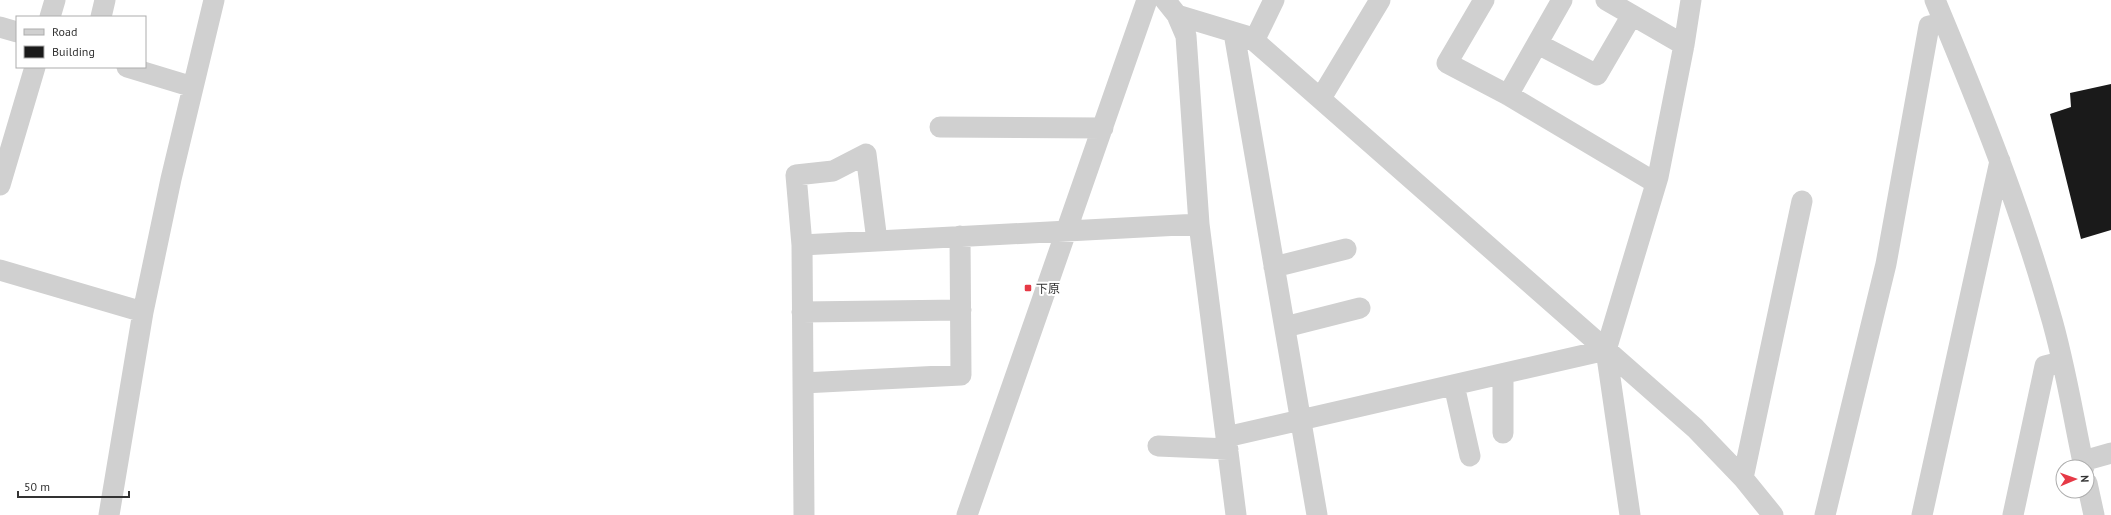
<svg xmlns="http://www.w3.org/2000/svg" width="2111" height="515" viewBox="0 0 2111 515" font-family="'PT Sans','Noto Sans JP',sans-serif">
	<rect width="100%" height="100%" fill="#fff"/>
	<path fill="#1a1a1a" d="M2111 84V230L2081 239 2050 114 2071 107 2070 93Z"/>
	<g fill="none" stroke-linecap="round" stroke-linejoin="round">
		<path stroke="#d0d0d0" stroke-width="21" d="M1165 0 1177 15 1186 36 1199 224 1236 515
			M1484 0 1447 63 1508 95 1656 183
			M1606 0 1684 45
			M1935 0C1978 103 2020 206 2050 313 2065 363 2073 416 2084 467
			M1177 15 1250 37 1695 428 1743 478 1773 515
			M50 17 55 0
			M101 17 105 0
			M0 27 17 32
			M1234 33 1317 515
			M1254 41 1274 0
			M1538 44 1597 75 1632 15
			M127 67 193 87
			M1508 95 1562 0
			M1321 98 1380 0
			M940 127 1103 128
			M0 185 35 67
			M802 245 796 175 833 171 866 154 877 241
			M1274 267 1346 249
			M0 270 143 312
			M802 312 961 310
			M1285 327 1360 308
			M803 383 961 375 960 236
			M1454 385 1470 456
			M1503 433V374
			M1226 437 1606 350
			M1158 446 1228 449
			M2083 461 2111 453
			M1743 478 1802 201
			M2087 483 2094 515
			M109 515 143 312 171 179 214 0
			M804 515 802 245 1199 224
			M967 515 1147 0
			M1630 515 1606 350 1658 177 1684 45 1691 0
			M1825 515 1886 264 1929 26 1944 23
			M1922 515 2000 161
			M2013 515 2045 366 2061 362"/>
	</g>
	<rect fill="#e63946" stroke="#fff" stroke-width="1.5" x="1024" y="284" width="8" height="8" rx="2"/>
	<g text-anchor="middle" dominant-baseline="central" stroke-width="4" stroke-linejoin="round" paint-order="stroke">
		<g font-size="12" fill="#333" stroke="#fff" text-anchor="start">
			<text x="1036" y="288">下原</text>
		</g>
	</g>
	<rect x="16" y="16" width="130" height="52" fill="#ffffff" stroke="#adadad"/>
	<rect x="24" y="29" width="20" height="6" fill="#d0d0d0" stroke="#adadad"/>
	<text x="52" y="36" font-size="12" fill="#333333">Road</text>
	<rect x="24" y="46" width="20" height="12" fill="#1a1a1a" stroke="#adadad"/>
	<text x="52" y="56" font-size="12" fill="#333333">Building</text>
	<g transform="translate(2075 479) rotate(88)"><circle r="19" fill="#ffffff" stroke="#adadad"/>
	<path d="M0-3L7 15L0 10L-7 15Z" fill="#e63946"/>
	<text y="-6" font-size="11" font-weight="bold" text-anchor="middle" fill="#333333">N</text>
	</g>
	<path d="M18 491v6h111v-6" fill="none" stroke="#333333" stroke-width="2"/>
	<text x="24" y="491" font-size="12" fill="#333333" stroke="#ffffff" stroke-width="3" paint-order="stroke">50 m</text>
</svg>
